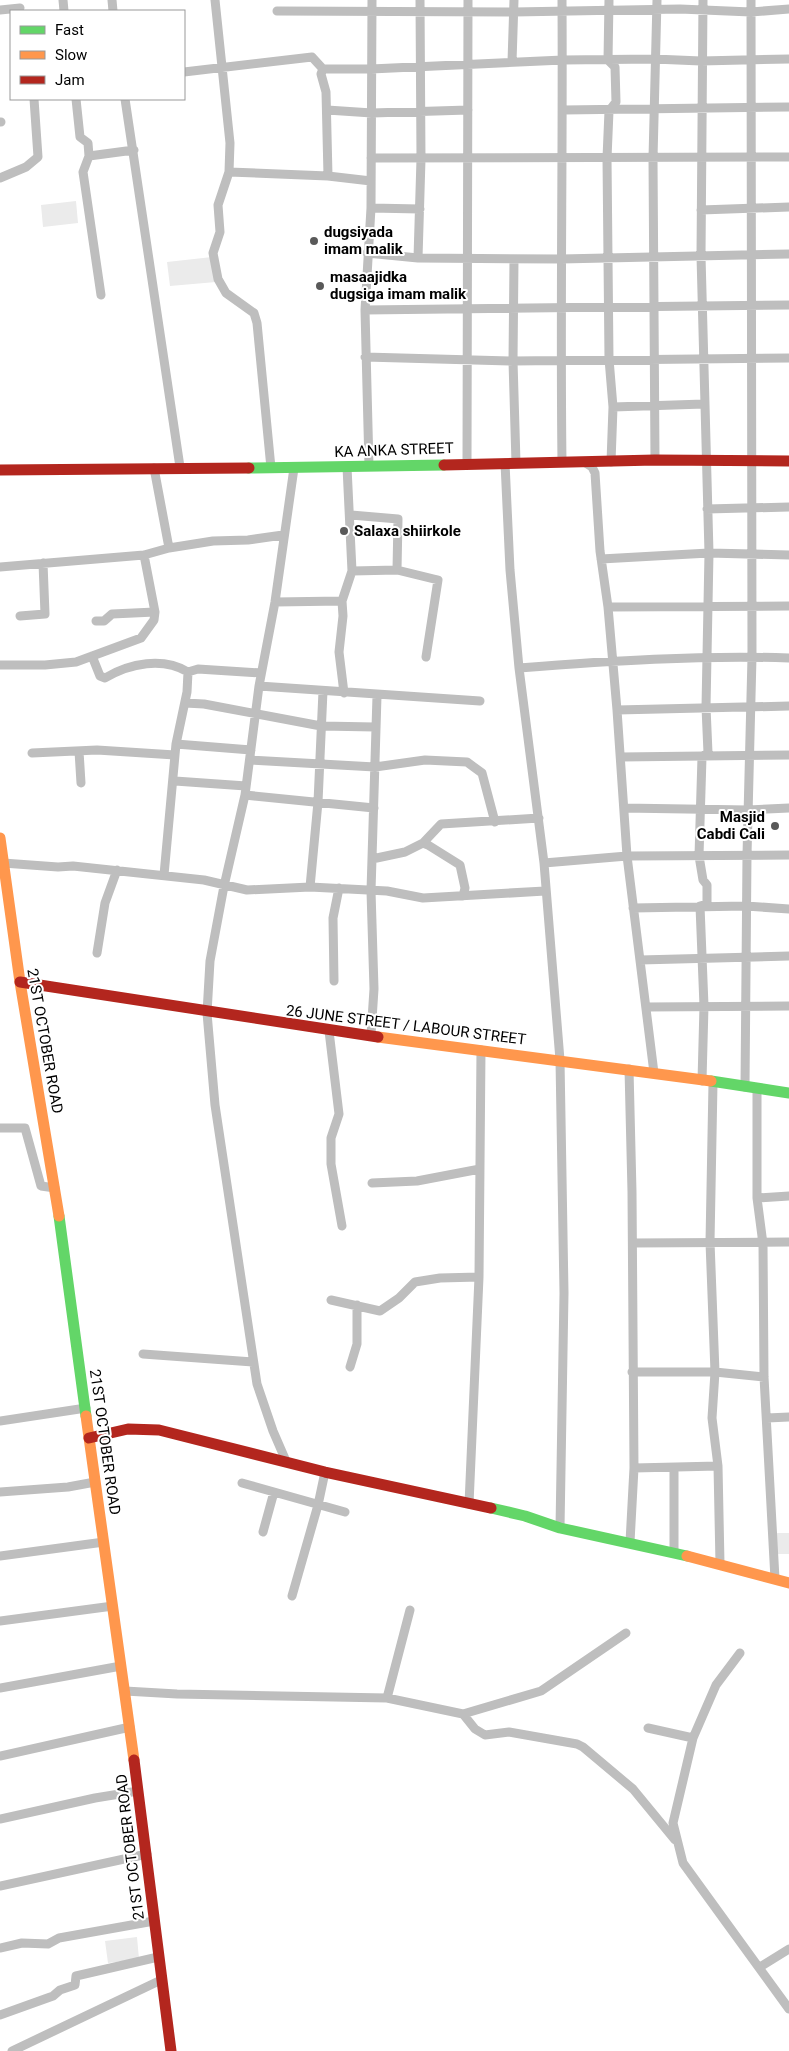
<svg xmlns="http://www.w3.org/2000/svg" width="789" height="2051" viewBox="0 0 789 2051" font-family="Roboto,sans-serif">
	<rect width="100%" height="100%" fill="#fff"/>
	<path fill="#ebebeb" d="M76 201 78 223 43 227 41 205Z
		M212 257 216 282 170 286 167 262Z
		M776 1533H789V1554H775Z
		M137 1937 139 1959 108 1963 105 1941Z"/>
	<g fill="none" stroke-linecap="round" stroke-linejoin="round">
		<path stroke="#bebebe" stroke-width="9" d="M63 0 64 11
			M112 0 113 11
			M215 0 230 143 229 172 218 205 220 232 213 253 218 279 226 293 254 313 257 323 271 468
			M609 0 608 60 615 67 616 102 609 111 607 158 609 359 613 407 611 462
			M0 10 20 8
			M277 11 514 12 680 9 751 12 789 9
			M512 62 514 0
			M323 69H371L563 60 654 59 701 61 789 59
			M323 69 321 74 326 92 328 176
			M184 72 312 57 323 69
			M76 99 80 137 88 143 89 156 83 172 101 295
			M125 99 180 467
			M327 110 372 113 468 110
			M564 110 789 107
			M0 122H1
			M89 156 134 150
			M371 158 789 157
			M229 172 328 176 371 181
			M0 178 26 167 38 157 34 99
			M371 208 420 209
			M701 210 789 207
			M367 253 418 258 561 259 789 254
			M418 258 421 159 420 0
			M514 259 513 361 516 463
			M365 310 789 305
			M365 357 513 361 789 358
			M613 407 704 404
			M655 460 653 158 657 0
			M562 462C560 308 563 154 562 0
			M584 462 592 467 595 473 600 551 608 607 617 710 627 856 654 1073
			M467 463 468 0
			M505 463 510 570 519 668 544 863 560 1060 564 1293 560 1528
			M369 466 365 310 371 208 372 0
			M154 468 169 548
			M707 509 789 507
			M351 515 398 519 397 570
			M601 559 709 553 789 555
			M0 567 144 555 169 548 213 541 248 540 283 535
			M352 571 397 570 438 580 426 657
			M275 602 342 601
			M608 607 789 606
			M20 616 45 614 43 563
			M96 621H104L112 614 155 612
			M92 656 100 676 105 678C130 663 163 657 188 672L198 669 261 673
			M0 665H45L76 662 141 638 154 620 155 612 144 555
			M519 668C609 661 699 655 789 658
			M259 686 480 701
			M344 693 339 652 343 616 342 601 352 571 347 467
			M185 703 204 704 321 726 375 727
			M617 710 789 706
			M176 744 251 750
			M79 751 81 783
			M32 753 97 750 175 755
			M621 757 789 755
			M250 760 375 767 425 760 467 762 482 773 495 822
			M175 781 246 786
			M245 795 374 808
			M624 808 748 810 789 808
			M423 843 441 824 539 818
			M372 859 405 852 423 843 428 845 460 865 465 888 463 896
			M3 863 58 867 73 866 204 880 247 890 310 887 387 891 423 898 545 891
			M544 863 627 856 789 855
			M164 875 176 744 187 692 188 672
			M310 887 318 802 323 691
			M633 908 746 906 789 909
			M97 953 105 903 117 870
			M640 960 789 956
			M334 981 333 918 339 888
			M646 1007 789 1006
			M329 1031 339 1114 331 1138V1164L342 1226
			M371 1035 374 989 371 891 377 696
			M629 1069 632 1192 634 1468 630 1542
			M702 1081 704 1006 700 906 707 904V885L703 880 699 856 702 757 708 753 706 707 709 553 701 256 703 0
			M713 1083 710 1242 715 1372 712 1418 718 1466 720 1564
			M745 1087 747 855 752 657 751 0
			M757 1089V1198L763 1244 764 1377 775 1579
			M0 1128H25L41 1186 55 1188
			M372 1183 417 1181 480 1169
			M757 1198 789 1196
			M633 1243 789 1242
			M331 1300 380 1311 399 1298 415 1282 440 1278 479 1277
			M143 1354 253 1362
			M350 1367 357 1344V1305
			M632 1372H715L764 1377
			M767 1418 789 1417
			M0 1421 86 1408
			M286 1461 273 1431 257 1384 215 1105 207 1013 210 961 224 886 245 795 259 686 275 602 294 468
			M634 1468 718 1466
			M674 1468V1552
			M242 1483 345 1512
			M0 1492 68 1487 95 1482
			M469 1504 479 1277 481 1050
			M263 1532 274 1492
			M0 1556 104 1542
			M292 1596 318 1505 325 1472
			M0 1621 113 1606
			M740 1653 716 1685 693 1738 673 1823 683 1863 789 2009
			M0 1688 121 1666
			M125 1691 177 1694 387 1698 463 1714 541 1691 626 1633
			M387 1698 410 1610
			M463 1714 475 1729 485 1735 509 1732 577 1744 583 1747 633 1789 675 1840
			M648 1728 693 1738
			M0 1756 130 1727
			M0 1819 95 1798 138 1791
			M0 1886 147 1854
			M0 1948 22 1943 48 1944 59 1938 154 1921
			M760 1967 789 1949
			M0 2015 53 1996 60 1990 75 1985 76 1976 158 1957
			M12 2051 161 1980"/>
		<path stroke="#63d668" stroke-width="11" d="M249 468 444 465
			M711 1081 789 1093
			M59 1216 86 1416
			M491 1508 525 1516 560 1528 687 1556"/>
		<path stroke="#ff974d" stroke-width="11" d="M0 838 20 982 59 1216
			M378 1037 711 1081
			M86 1416 134 1760
			M687 1556 789 1583"/>
		<path stroke="#b3261e" stroke-width="11" d="M444 465 655 460 789 461
			M0 470 249 468
			M20 982 378 1037
			M89 1438 128 1429 159 1430 325 1472 491 1508
			M134 1760 171 2051"/>
	</g>
	<g fill="#595959" stroke="#fff" stroke-width="2">
		<circle cx="314" cy="241" r="5"/>
		<circle cx="320" cy="286" r="5"/>
		<circle cx="344" cy="531" r="5"/>
		<circle cx="775" cy="826" r="5"/>
	</g>
	<g text-anchor="middle" dominant-baseline="central" stroke-width="4" stroke-linejoin="round" paint-order="stroke">
		<g font-size="15" font-weight="bold" fill="#000" stroke="#fff" text-anchor="start">
			<text x="324" y="232">dugsiyada<tspan x="324" dy="17">imam malik</tspan></text>
			<text x="330" y="277">masaajidka<tspan x="330" dy="17">dugsiga imam malik</tspan></text>
			<text x="354" y="531">Salaxa shiirkole</text>
			<text x="765" y="817" text-anchor="end">Masjid<tspan x="765" dy="17">Cabdi Cali</tspan></text>
		</g>
		<g font-size="15" fill="#000" stroke="#fff">
			<text transform="translate(394 450) rotate(-2)">KA ANKA STREET</text>
			<text transform="translate(406 1025) rotate(7)">26 JUNE STREET / LABOUR STREET</text>
			<text transform="translate(45 1041) rotate(80)">21ST OCTOBER ROAD</text>
			<text transform="translate(105 1442) rotate(82)">21ST OCTOBER ROAD</text>
			<text transform="translate(130 1847) rotate(-97)">21ST OCTOBER ROAD</text>
		</g>
	</g>
	<rect x="10" y="10" width="175" height="90" fill="#ffffff" stroke="#999999"/>
	<rect x="20" y="26" width="25" height="8" fill="#63d668" stroke="#999999"/>
	<text x="55" y="35" font-size="15" fill="#000000">Fast</text>
	<rect x="20" y="51" width="25" height="8" fill="#ff974d" stroke="#999999"/>
	<text x="55" y="60" font-size="15" fill="#000000">Slow</text>
	<rect x="20" y="76" width="25" height="8" fill="#b3261e" stroke="#999999"/>
	<text x="55" y="85" font-size="15" fill="#000000">Jam</text>
</svg>
